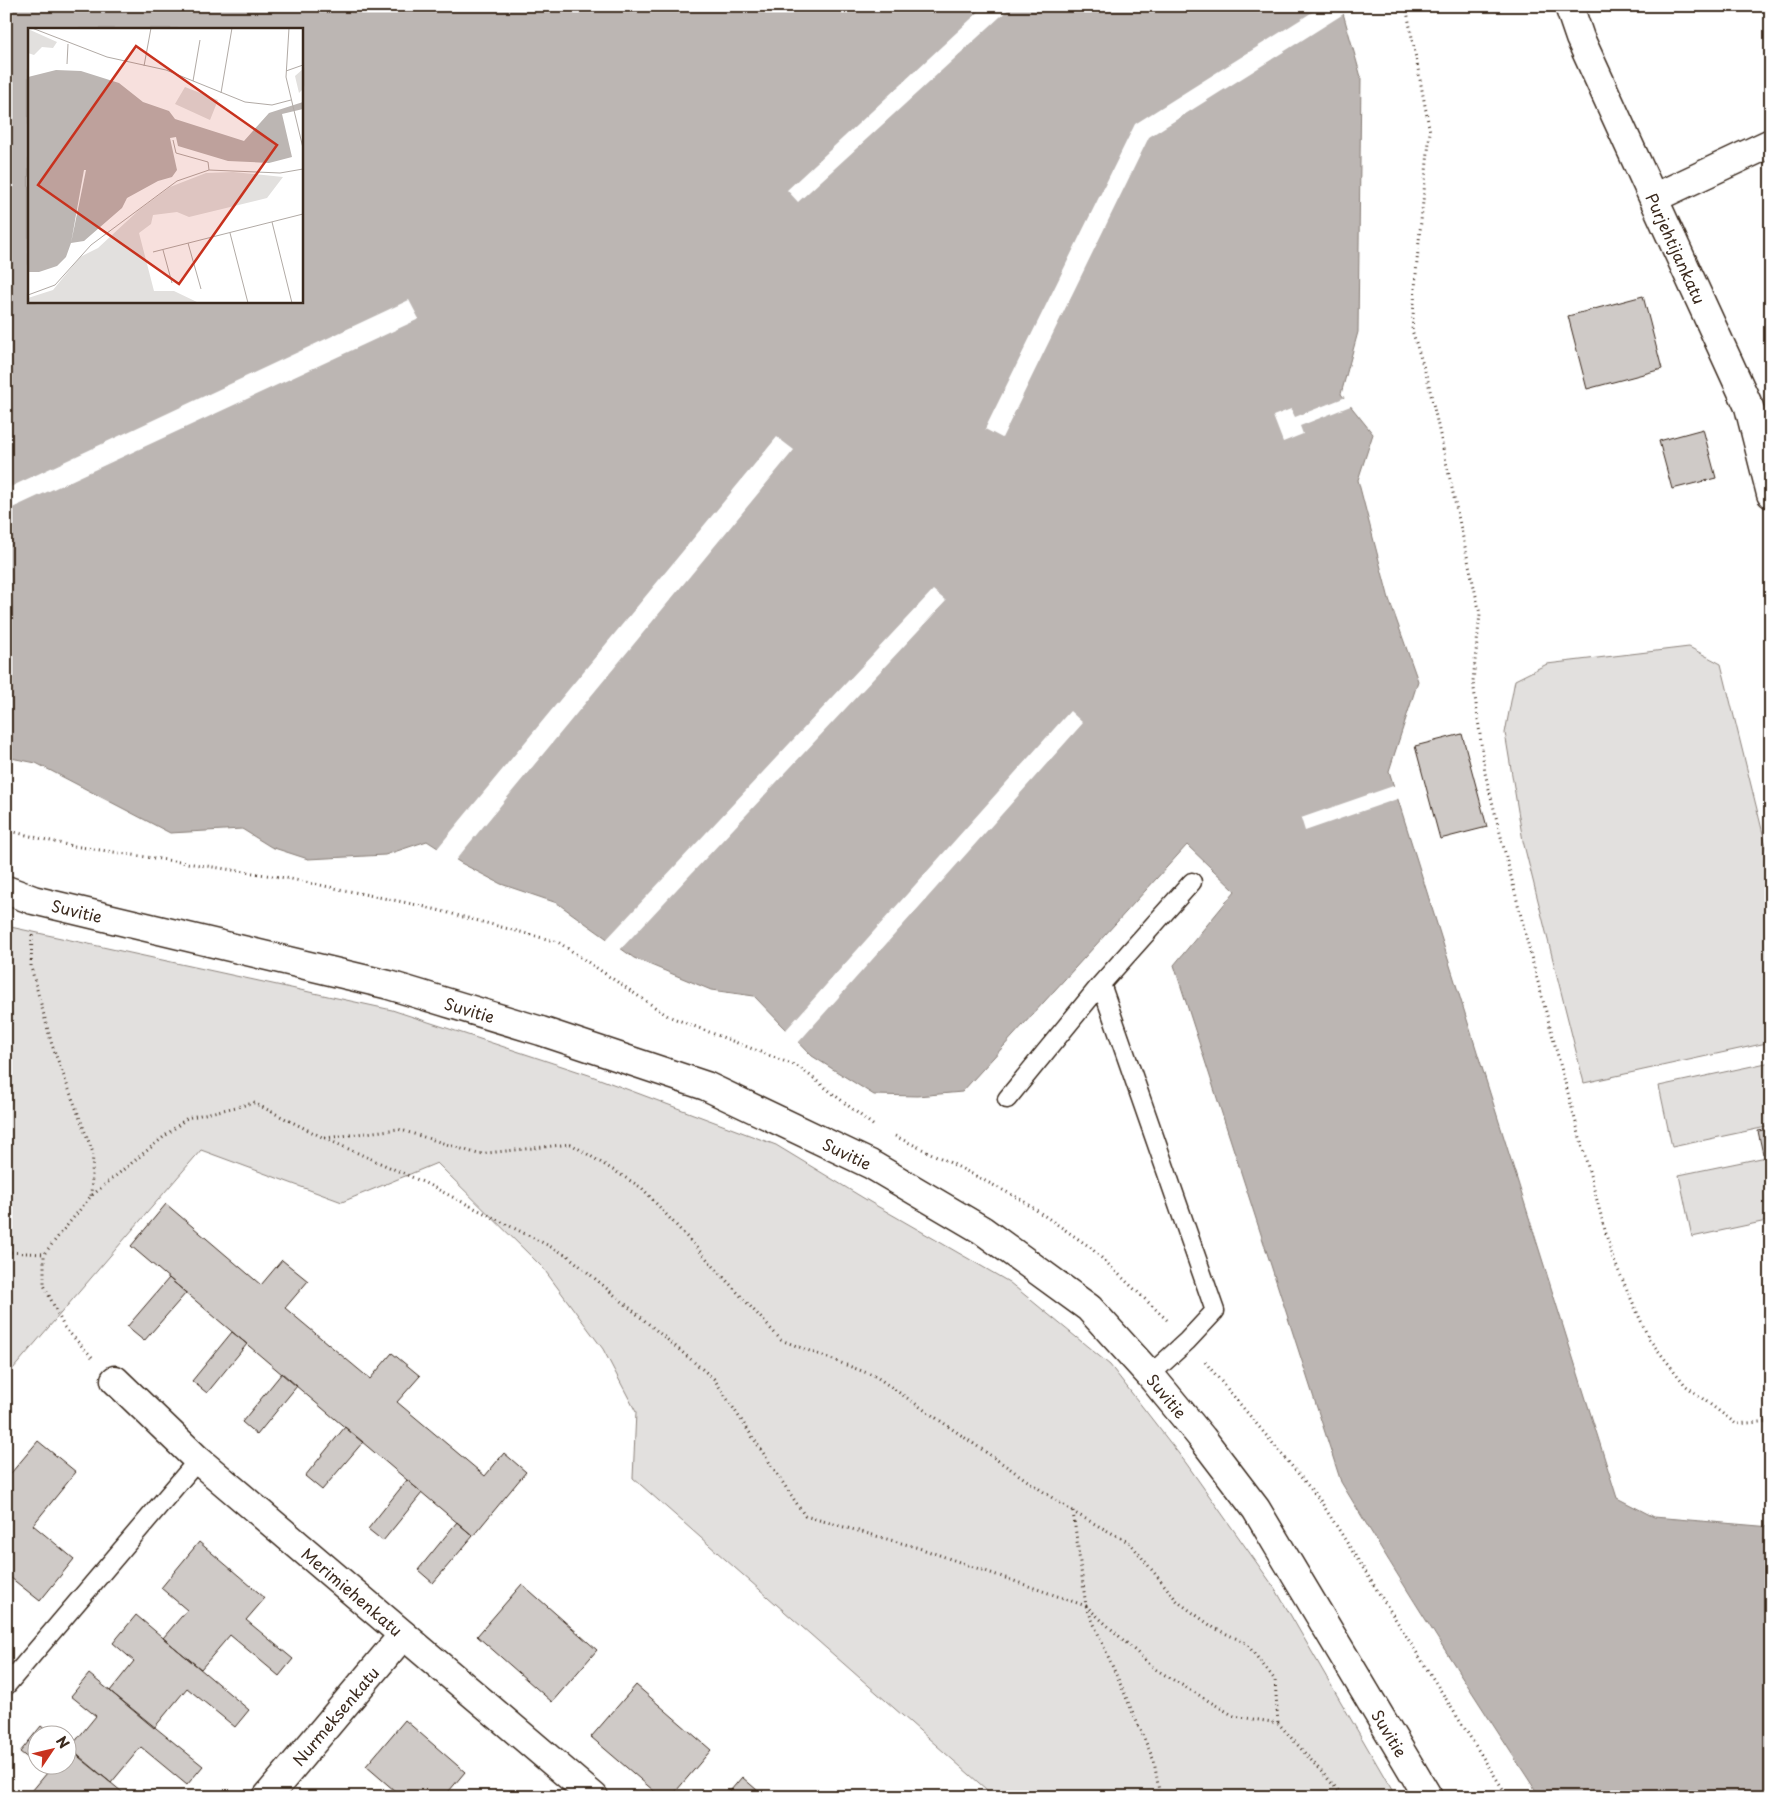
<svg xmlns="http://www.w3.org/2000/svg" width="1777" height="1803" viewBox="0 0 1777 1803" font-family="'Playpen Sans',sans-serif">
	<rect width="100%" height="100%" fill="#fff"/>
	<filter id="ink" filterUnits="userSpaceOnUse"><feTurbulence type="fractalNoise" baseFrequency=".02" numOctaves="2"/><feDisplacementMap in="SourceGraphic" scale="10" xChannelSelector="R" yChannelSelector="G"/><feConvolveMatrix kernelMatrix="1 2 1 2 8 2 1 2 1" color-interpolation-filters="sRGB"/></filter>
	<g filter="url(#ink)">
		<path fill="#e2e0de" stroke="#8e857e" d="M1689 647 1721 664 1771 866V1042L1584 1083 1523 841 1505 733 1515 680 1547 664Z
			M6 926 392 1010 589 1075 776 1145 870 1202 1009 1282 1110 1365 1186 1463 1276 1590 1396 1797H995L633 1478 636 1412 603 1349 543 1268 437 1163 342 1202 201 1150 6 1377Z
			M1771 1062V1126L1672 1147 1659 1086Z
			M1771 1156V1220L1692 1237 1679 1175Z"/>
		<path fill="#bcb6b3" stroke="#887e77" fill-rule="evenodd" d="M6 6H1341L1361 77 1358 332 1341 394 1373 434 1358 480 1389 599 1418 681 1389 771 1617 1498 1654 1517 1771 1527V1797H1540C1472 1693 1405 1589 1341 1482L1174 965 1235 891 1187 845 962 1092 917 1096 874 1095 812 1056 754 996 711 990 634 958 557 903 501 884 461 863 427 841 385 855 308 859 271 847 242 829 170 833 36 763 6 757ZM29 29H301V301H29Z"/>
		<path fill="#fff" d="M985 6H1012L798 202 787 190Z
			M1322 6H1343L1345 13 1149 137 1002 438 985 429 1135 124Z
			M409 300 419 319 6 511V489Z
			M1346 397 1353 405 1300 426 1303 434 1283 442 1273 416 1291 409 1295 417Z
			M777 437 794 450 454 862 436 850Z
			M933 590 946 601 619 951 605 941Z
			M1070 711 1083 723 797 1044 785 1031Z
			M1396 785 1400 798 1305 831 1301 818Z"/>
		<path fill="#cfcac7" stroke="#3b2a1e" d="M1643 296 1662 369 1587 389 1568 316Z
			M1703 429 1716 478 1672 489 1659 441Z
			M1462 734 1487 827 1440 839 1415 746Z
			M1771 1129V1152L1763 1154 1758 1131Z
			M166 1204 261 1285 282 1260 308 1281 285 1308 370 1379 392 1353 420 1376 397 1402 485 1476 504 1453 526 1472 473 1536 131 1246Z
			M169 1278 186 1293 144 1341 127 1327Z
			M232 1332 247 1344 207 1393 192 1381Z
			M282 1373 297 1386 257 1435 242 1422Z
			M345 1427 363 1442 322 1490 305 1476Z
			M38 1441 76 1472 33 1525 74 1559 40 1601 6 1574V1479Z
			M407 1480 422 1493 383 1541 368 1529Z
			M457 1522 473 1536 433 1583 418 1570Z
			M199 1542 265 1598 246 1620 293 1659 279 1676 230 1635 201 1669 163 1638 187 1610 161 1588Z
			M522 1584 597 1650 552 1702 477 1636Z
			M136 1615 249 1710 235 1727 187 1688 154 1728 110 1691 134 1661 113 1643Z
			M89 1674 203 1766 187 1785 141 1747 111 1783 69 1749 96 1716 71 1696Z
			M636 1685 711 1750 671 1797H661L591 1737Z
			M405 1720 465 1772 444 1797H402L366 1766Z
			M41 1726 53 1736H38V1766H68V1747L128 1797H27L47 1773 20 1752Z
			M742 1777 765 1797H725Z"/>
		<g fill="none" stroke-linecap="round" stroke-linejoin="round">
			<defs>
				<path id="lane" d="M1007 1099 1101 984
					M1150 1375 1187 1341 1215 1311 1101 984 1192 882
					M6 1686 198 1460"/>
				<g id="street">
					<path id="s1" d="M1569 6 1580 38 1749 407 1771 494"/>
					<path d="M1654 198 1771 143"/>
					<path id="s2" d="M6 890 33 900 389 985 541 1031 706 1086 870 1164 982 1230 1089 1308 1150 1375 1202 1438 1256 1509 1428 1797"/>
					<path id="s3" d="M115 1380 198 1460 594 1797"/>
					<path id="s4" d="M267 1797 403 1635"/>
				</g>
			</defs>
			<use href="#lane" stroke="#3b2a1e" stroke-width="21"/>
			<use href="#street" stroke="#3b2a1e" stroke-width="31"/>
			<path stroke="#3b2a1e" stroke-width="3" stroke-dasharray="1 4" stroke-linecap="butt" d="M1406 6 1430 132 1417 261 1412 330 1428 381 1480 614 1473 681 1485 773 1532 960 1612 1256 1649 1339 1686 1386 1736 1424 1771 1421
				M6 830 67 845 286 878 422 906 558 942 668 1016 799 1067 874 1126
				M32 935 31 967 52 1045 93 1153 91 1196
				M895 1136 945 1160 1020 1199 1090 1247 1167 1320
				M325 1138 398 1129 478 1154 571 1144 642 1188 781 1340 875 1376 1073 1512 1130 1543 1178 1602 1214 1628 1246 1643 1275 1680 1278 1723
				M6 1252 44 1254
				M92 1357 64 1327 44 1285V1254L91 1196 187 1118 254 1103 324 1138 425 1183 567 1255 714 1379 805 1516 919 1548 1086 1606 1155 1669 1234 1716 1278 1723 1344 1797
				M1205 1362 1320 1500 1508 1797
				M1073 1512 1086 1606 1154 1761 1160 1797"/>
			<use href="#lane" stroke="#fff" stroke-width="18"/>
			<use href="#street" stroke="#fff" stroke-width="28"/>
		</g>
	</g>
	<g text-anchor="middle" dominant-baseline="central" stroke-width="4.5" stroke-linejoin="round" paint-order="stroke">
		<g font-size="16" fill="#3b2a1e" stroke="#fff">
			<text stroke="none"><textPath href="#s1" startOffset="265">Purjehtijankatu</textPath></text>
			<text stroke="none"><textPath href="#s2" startOffset="74">Suvitie</textPath></text>
			<text stroke="none"><textPath href="#s2" startOffset="479">Suvitie</textPath></text>
			<text stroke="none"><textPath href="#s2" startOffset="884">Suvitie</textPath></text>
			<text stroke="none"><textPath href="#s2" startOffset="1289">Suvitie</textPath></text>
			<text stroke="none"><textPath href="#s3" startOffset="318">Merimiehenkatu</textPath></text>
			<text stroke="none"><textPath href="#s4" startOffset="106">Nurmeksenkatu</textPath></text>
			<text stroke="none"><textPath href="#s2" startOffset="1694">Suvitie</textPath></text>
		</g>
	</g>
	<g transform="translate(28 28)">
		<rect width="275" height="275" fill="#fff"/>
		<path d="M0 1 29 14 25 20 14 19 6 27 0 25ZM275 41V61L271 65 267 48ZM157 59 190 72 182 92 147 76ZM205 144 255 149 239 170 161 189 149 184 125 187 123 196 111 205 126 263H146L171 275H0V270L25 262 52 229 70 220 111 182 142 159 178 145Z" fill="#e2e0de"/>
		<path d="M28 42 53 43 91 55 115 74 141 83 147 91 216 113 241 85 275 74V81L254 86 264 129 241 135 200 133 150 118 148 109 142 110 149 142 144 149 130 153 99 170 94 180 56 213 43 215 38 229 29 238 11 244H0V49Z" fill="#bcb6b3"/>
		<path d="M56 142H58L43 215Z" fill="#fff"/>
		<path fill="none" stroke="#b1aaa5" stroke-width="1" d="M4 0 79 29 138 42 217 74 244 77 263 72M261 0 258 49 275 120M39 36 40 16M116 38 123 0M258 43 275 37M165 53 172 12M193 65 204 0M145 112 148 125 180 134 181 142M244 194 264 275M202 205 220 275M160 215 173 261M135 222 144 255M125 224 275 186M0 267 27 257 63 217 149 153 181 142 252 145 275 141"/>
		<path fill="#c8321e" fill-opacity="0.15" stroke="#c8321e" stroke-width="2.5" d="M108 18 249 117 151 256 10 157Z"/>
		<rect width="275" height="275" fill="none" stroke="#3b2a1e" stroke-width="2.5"/>
	</g>
	<rect width="1777" height="1803" fill="none" stroke="#fff" stroke-width="25"/>
	<rect x="12" y="12" width="1752" height="1778" fill="none" stroke="#3b2a1e" stroke-width="2" filter="url(#ink)"/>
	<g transform="translate(52 1750) rotate(55)"><circle r="24" fill="#ffffff" stroke="#b1aaa5"/>
	<path d="M0-4L9 19L0 12L-9 19Z" fill="#c8321e"/>
	<text y="-8" font-size="14" font-weight="bold" text-anchor="middle" fill="#3b2a1e">N</text>
	</g>
</svg>
